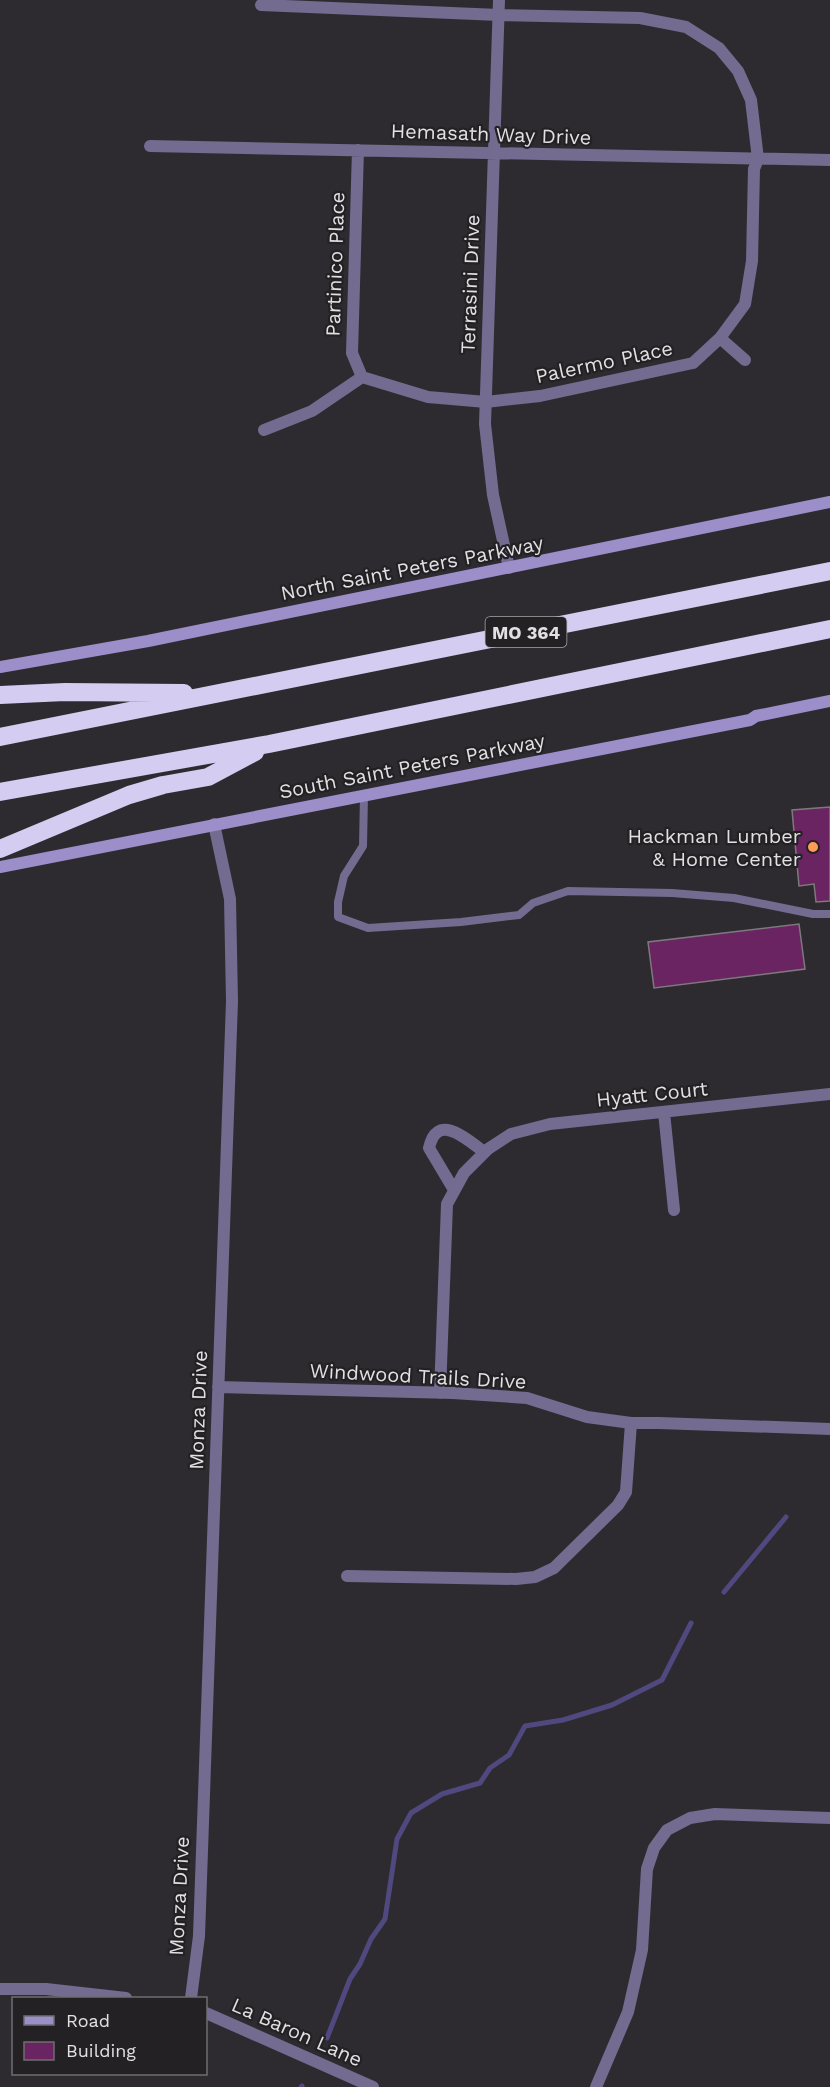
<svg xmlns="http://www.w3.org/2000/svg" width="830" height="2087" viewBox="0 0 830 2087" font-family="'Work Sans',sans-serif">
	<rect width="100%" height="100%" fill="#2d2b2f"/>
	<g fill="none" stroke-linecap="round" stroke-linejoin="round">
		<path stroke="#50497f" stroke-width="5" d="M724 1592 786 1517
			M327 2038 350 1979 360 1964 371 1939 385 1919 397 1839 411 1813 442 1794 480 1783 490 1768 509 1755 525 1726 563 1720 612 1705 662 1680 691 1623
			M301 2087 302 2086"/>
	</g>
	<path fill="#6a2461" stroke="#7e797d" stroke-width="1.5" d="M830 807V901L816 902 814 884 799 886 792 810Z
		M799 924 805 969 654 988 648 942Z"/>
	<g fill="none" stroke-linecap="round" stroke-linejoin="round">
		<path stroke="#736b90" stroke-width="8" d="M364 795 363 846 344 876 338 902V917L368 928 461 922 519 915 533 903 568 891 672 893 734 898 813 914H830"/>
		<path stroke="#736b90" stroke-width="12" d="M499 0 485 424 493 495 509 568
			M261 5 499 15 640 18 686 27 719 48 738 71 751 100 758 159 754 169 752 261 745 304 720 338 693 363 540 396 486 402 428 397 362 377 352 353 358 150
			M150 146 830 160
			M720 338 745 360
			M264 430 312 411 362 377
			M664 1112 674 1210
			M454 1190 429 1148C437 1111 468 1140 484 1152
			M218 1387 453 1393 527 1398 587 1417 631 1423H659L830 1429
			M440 1393 447 1204 464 1173 488 1149 511 1134 550 1124 830 1094
			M347 1576 516 1579 535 1577 554 1568 618 1505 626 1492 631 1423
			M0 1989H46L126 1998
			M191 1998 199 1936 232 1001 230 899 214 824
			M206 2013 373 2087
			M596 2087 628 2012 642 1950 647 1869 654 1848 667 1830 690 1818 715 1814 830 1818"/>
		<path stroke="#9b8ec9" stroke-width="12" d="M0 667 148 641 830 502
			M0 867 750 720 756 716 830 701"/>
		<path stroke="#d4ccf1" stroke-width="18" d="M0 695 65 692 184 693
			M0 737 830 571
			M0 792 269 744 830 629
			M0 849 129 795 163 785 208 777 255 752"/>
	</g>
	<circle fill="#ff9b5a" stroke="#242125" stroke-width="2" cx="813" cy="847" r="6"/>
	<g text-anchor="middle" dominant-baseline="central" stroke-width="4.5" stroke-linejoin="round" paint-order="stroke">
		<rect fill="#242125" stroke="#a8a7a9" stroke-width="1.5" x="485.5" y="617" width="81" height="30" rx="4.5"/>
		<g font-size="18" font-weight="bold" fill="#e1e0e2">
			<text x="526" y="632">MO 364</text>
		</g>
		<g font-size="20" fill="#e1e0e2" stroke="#242125">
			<text transform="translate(491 134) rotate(2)">Hemasath Way Drive</text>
			<text transform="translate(335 264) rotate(-88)">Partinico Place</text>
			<text transform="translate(470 284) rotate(-88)">Terrasini Drive</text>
			<text transform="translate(604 362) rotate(-12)">Palermo Place</text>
			<text transform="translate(412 568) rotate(-11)">North Saint Peters Parkway</text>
			<text transform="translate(412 766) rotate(-11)">South Saint Peters Parkway</text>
			<text transform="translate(652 1094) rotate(-6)">Hyatt Court</text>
			<text transform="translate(418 1376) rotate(3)">Windwood Trails Drive</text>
			<text transform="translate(198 1410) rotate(-88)">Monza Drive</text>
			<text transform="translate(179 1896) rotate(-87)">Monza Drive</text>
			<text transform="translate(297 2032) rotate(24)">La Baron Lane</text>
		</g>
		<g font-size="20" fill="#e1e0e2" stroke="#242125" text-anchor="end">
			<text x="801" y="836">Hackman Lumber<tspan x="801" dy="23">&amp; Home Center</tspan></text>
		</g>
	</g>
	<rect x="12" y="1997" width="195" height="78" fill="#242125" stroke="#706d71" stroke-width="1.5"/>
	<rect x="24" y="2016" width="30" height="9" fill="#9b8ec9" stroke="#706d71" stroke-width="1.5"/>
	<text x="66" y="2027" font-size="18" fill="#e1e0e2">Road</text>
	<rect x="24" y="2042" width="30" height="18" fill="#6a2461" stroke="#706d71" stroke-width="1.5"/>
	<text x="66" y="2057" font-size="18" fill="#e1e0e2">Building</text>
</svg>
